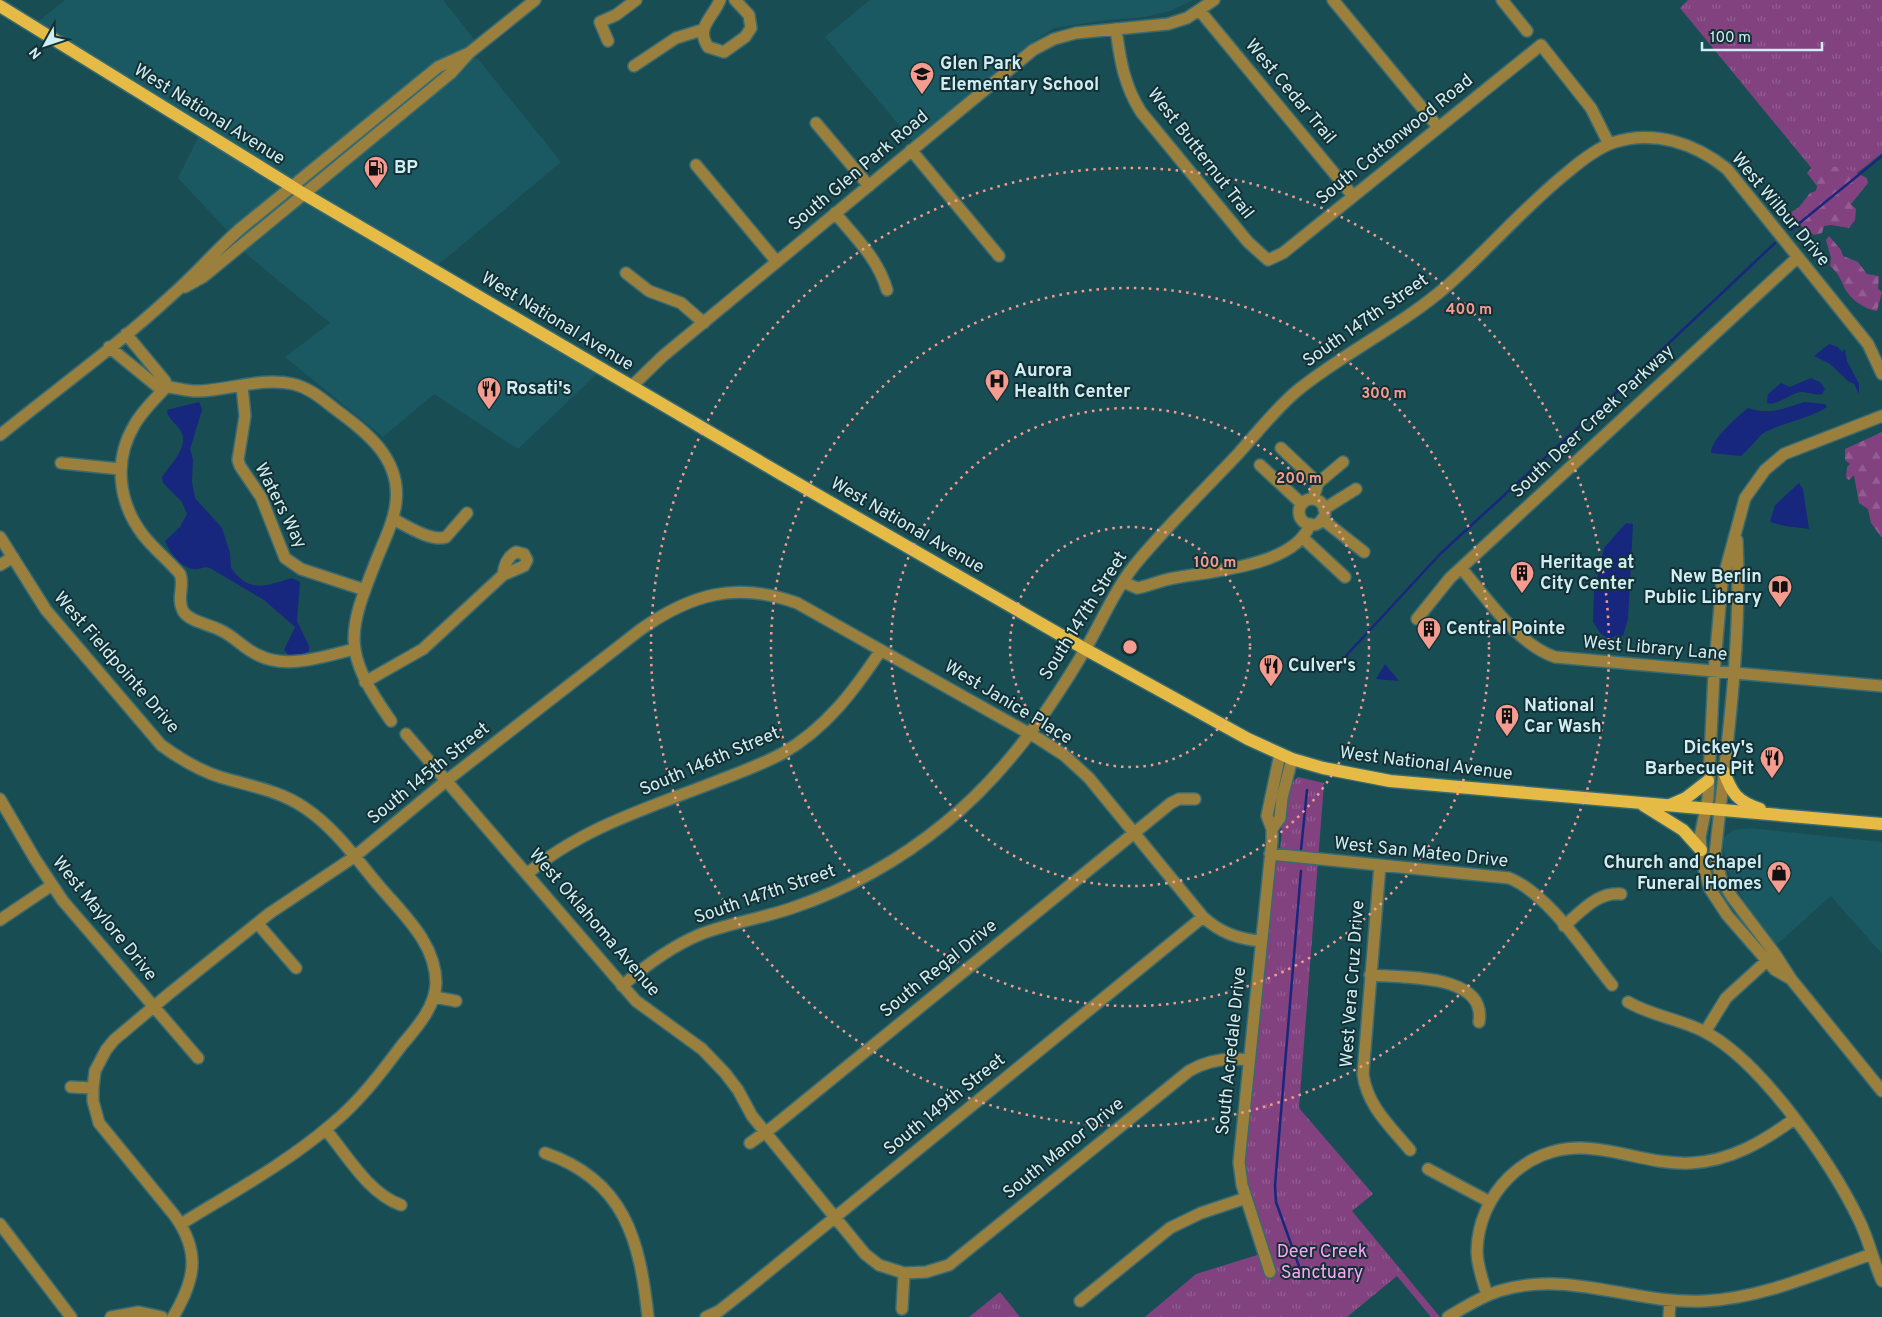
<svg xmlns="http://www.w3.org/2000/svg" width="1882" height="1317" viewBox="0 0 1882 1317" font-family="Overpass,sans-serif">
	<defs>
		<pattern id="grass-tufts" width="24" height="20" patternUnits="userSpaceOnUse" patternTransform="scale(1.25)"><rect width="24" height="20" fill="#824280"/><path d="M3 7l-1-3M5 7V3M7 7l1-3M15 17l-1-3M17 17v-4M19 17l1-3" fill="none" stroke="#925e92"/></pattern>
		<pattern id="forest-firs" width="22" height="20" patternUnits="userSpaceOnUse" patternTransform="scale(1.25)"><rect width="22" height="20" fill="#824280"/><path d="M5 1l3.5 6h-7zM16 11l3.5 6h-7z" fill="#925e92"/></pattern>
	</defs>
	<rect width="100%" height="100%" fill="#194d54"/>
	<path fill="#1a5962" d="M65 0H443L479 45 469 54 478 59 561 162 433 269 602 369 518 449 434 394 383 437 285 357 330 323 244 252 241 245 178 178 202 130 33 26Z
		M870 0H1193L1170 11 1145 17 1107 20 1054 28 1025 47 915 144 825 37Z
		M1750 828 1882 842V954L1831 896 1776 945 1745 902 1727 869 1722 839 1733 830Z"/>
	<path fill="url(#grass-tufts)" d="M1688 0H1882V153L1832 193 1680 8Z
		M1298 777 1324 783 1299 1108 1373 1194 1352 1211 1440 1317H1431L1397 1276 1347 1317H1145L1196 1274 1267 1252 1242 1170 1273 866C1289 850 1274 794 1298 777Z
		M1000 1292 1020 1317H969Z"/>
	<path fill="url(#forest-firs)" d="M1821 163 1828 169C1837 162 1858 174 1867 178L1868 183 1851 204 1856 209 1855 220 1849 228 1831 225 1824 226 1822 233 1814 235 1798 224 1789 227 1786 224 1784 217 1799 207 1810 193 1816 191 1817 186 1807 173 1815 164Z
		M1829 236 1841 250 1843 256 1858 262 1867 274 1879 276 1878 289 1882 292 1877 311C1865 309 1852 301 1845 289 1841 281 1839 273 1830 266L1831 258 1826 240Z
		M1882 432V538L1871 523 1868 509 1859 503 1854 475 1849 480 1846 478 1847 467 1850 464 1845 460V449Z"/>
	<path fill="#18277e" d="M1829 344 1838 347 1842 352 1845 349 1847 361 1859 384V394L1854 384 1848 381 1830 364 1814 356Z
		M1811 378 1820 382 1825 389 1822 394C1814 396 1809 392 1802 392 1791 392 1777 407 1767 403L1768 394 1781 383 1790 387Z
		M199 402 202 410 190 449 193 459 192 482 195 498 222 528 230 553 231 568C250 594 265 586 292 578L300 582 297 621 309 646V651L303 654 290 656 284 650 295 627 264 600 210 568C204 566 203 568 198 569 183 571 170 553 165 541L180 527 187 514 182 502 163 483 162 477C171 463 194 443 177 426 173 421 167 417 167 410Z
		M1804 402 1825 404 1827 407C1809 419 1783 422 1762 434 1761 435 1746 452 1741 456L1711 453C1711 439 1737 417 1748 408 1771 415 1782 409 1804 402Z
		M1799 483 1803 489 1809 529 1785 526 1770 522 1775 505Z
		M1626 523 1633 524 1628 619 1623 636 1618 635 1609 639 1601 634 1593 622 1594 591 1604 548Z
		M1385 664 1399 681 1376 679Z"/>
	<g fill="none" stroke-linecap="round" stroke-linejoin="round">
		<path stroke="#18277e" stroke-width="2.5" d="M1791 230 1882 156
			M1332 671 1441 553 1618 391 1775 243
			M1301 850 1307 790
			M1300 1269 1276 1202 1275 1185 1301 871"/>
		<defs>
			<path id="minor" d="M720 0C713 18 695 27 708 47L724 52 745 37 751 28 749 15 735 0
				M1333 0 1438 127
				M1502 0 1527 31
				M1200 11 1353 196
				M1116 29C1120 60 1124 85 1141 112L1248 242 1268 260 1283 253 1541 45 1591 108 1609 144
				M608 41 600 22 616 15 636 0
				M634 66 676 38 702 30
				M816 123 869 186
				M911 150 999 256
				M696 165 777 262
				M835 213C856 238 878 259 887 290
				M626 273 649 291 681 303 704 323
				M185 287 203 277 451 73 469 53 535 0
				M126 334 165 381 167 386
				M109 347 158 387C172 385 185 392 199 391 230 390 262 377 293 384 310 388 322 399 335 409 366 432 401 458 396 502 394 521 385 539 378 556 347 634 341 650 391 721
				M167 386C156 398 143 410 135 424 113 460 118 502 143 535 154 549 168 560 180 574 185 585 176 598 183 611 190 622 209 624 220 630 234 636 244 649 258 655 287 670 324 656 355 649
				M242 386 245 416 238 460 240 466 261 497 285 558 301 569 365 590
				M632 386 663 356 1033 50 1054 39 1076 33 1168 24 1187 18 1214 0
				M0 435C57 389 118 345 172 295 196 274 216 250 240 229L438 67 469 53
				M1281 448 1318 483 1313 499
				M61 463 120 469
				M1260 465 1302 504
				M1318 483 1343 462
				M1299 512a13 13 0 1 1 26 0a13 13 0 1 1-26 0Z
				M1324 509 1356 489
				M393 519C407 526 431 542 446 537L467 513
				M1322 519 1364 552
				M0 537 46 610 161 745C180 759 198 770 220 777 249 786 279 790 305 808 335 828 357 860 380 887 404 915 436 944 436 983 435 1008 417 1027 402 1045 381 1073 359 1102 332 1124 287 1163 231 1193 181 1224
				M1303 538 1345 577
				M1737 540C1742 646 1726 750 1715 855L1721 879 1732 897 1775 954 1791 979 1882 1091
				M0 565 13 557
				M1461 568C1487 598 1517 644 1555 657L1882 686
				M1123 582 1137 588C1149 586 1161 580 1174 578 1211 571 1296 566 1310 524
				M1417 619 1450 578 1798 257
				M365 682 423 649 503 575 524 566 527 560 524 554 516 552C507 557 504 565 503 575
				M406 734 636 1001 702 1049 725 1073 738 1090 752 1116 865 1254 879 1265 904 1273 926 1272 949 1265 1189 1071C1208 1060 1226 1057 1248 1060
				M0 799 35 859 63 901 198 1058
				M1272 829 1280 818 1282 798 1292 759
				M1270 854 1509 878C1549 894 1585 952 1612 985
				M1380 865 1363 1074C1367 1106 1391 1127 1410 1150
				M527 874C582 827 654 806 720 780 741 772 763 764 783 753 826 728 854 691 881 650
				M0 920 52 885
				M258 924 296 968
				M1564 926C1582 911 1597 892 1621 894
				M1370 975C1402 978 1487 973 1479 1022
				M1791 979 1775 970 1727 915 1710 889 1702 862 1700 837 1708 798 1714 673 1722 583 1745 498 1765 470 1784 454 1882 416
				M622 986C646 965 672 946 701 934 730 923 763 918 792 908 848 889 900 860 945 823 1004 775 1047 714 1086 648 1103 619 1116 587 1138 561 1169 524 1205 489 1238 454 1257 433 1276 408 1298 390 1345 352 1401 326 1447 286 1489 249 1525 206 1569 171 1582 160 1596 149 1612 143 1653 129 1695 143 1727 169L1868 344 1882 374
				M434 997 456 1001
				M1628 1002C1652 1016 1680 1019 1705 1032 1761 1061 1832 1164 1859 1220 1869 1240 1873 1261 1882 1281
				M1705 1032 1726 998 1771 957
				M71 1087 93 1088
				M326 1130C347 1155 368 1193 401 1205
				M750 1143 774 1126 1171 803 1179 799H1195
				M545 1153C625 1180 640 1241 648 1317
				M1428 1169 1490 1202
				M0 1224 71 1317
				M1270 1272 1242 1185 1239 1162 1272 841V829L1267 816 1280 754
				M1487 1295C1483 1281 1477 1266 1477 1251 1478 1195 1525 1146 1582 1148 1619 1149 1653 1165 1691 1163 1730 1161 1763 1142 1794 1119
				M1080 1301 1170 1228 1201 1213 1246 1198
				M902 1309 904 1273
				M111 1317 139 1312 162 1317
				M173 1317C195 1280 201 1253 175 1216L99 1123 93 1101V1088L95 1071 106 1050 114 1040 170 993 270 913 354 857 446 781 640 630C691 594 736 581 797 603L1039 739 1064 755 1089 778 1203 917C1221 933 1238 939 1261 941
				M706 1317 719 1311 747 1289 1203 917
				M1448 1317C1465 1307 1480 1297 1499 1291 1571 1269 1633 1305 1705 1301 1763 1298 1818 1273 1872 1254
				M1669 1317 1670 1301"/>
			<path id="major" d="M0 6 304 194 781 474 1085 649 1248 739 1292 759 1323 768 1390 781 1882 824
				M1724 772C1732 794 1737 801 1760 809
				M1643 805 1683 830 1701 850
				M1670 805 1686 798 1708 781"/>
		</defs>
		<use href="#minor" stroke="#3a6a71" stroke-width="14"/>
		<use href="#major" stroke="#3a6a71" stroke-width="15"/>
		<use href="#minor" stroke="#9a803c" stroke-width="11"/>
		<use href="#major" stroke="#e6bb45" stroke-width="12"/>
	</g>
	<g fill="none" stroke="#f59c90" stroke-width="2.5" stroke-dasharray="2.5 5">
		<circle cx="1130" cy="647" r="120"/>
		<circle cx="1130" cy="647" r="239"/>
		<circle cx="1130" cy="647" r="359"/>
		<circle cx="1130" cy="647" r="479"/>
	</g>
	<defs>
		<symbol id="school-pin" viewBox="-11 -11 22 30"><path d="M0 17L-7.5 6A9.5 9.5 0 1 1 7.5 6Z" fill="#f59c90" stroke="#143034"/><path d="M0-5L7-2L0 1L-7-2ZM-4 1L0 2.5L4 1V4Q0 6-4 4Z" fill="#111"/></symbol>
		<symbol id="fuel-pin" viewBox="-11 -11 22 30"><path d="M0 17L-7.5 6A9.5 9.5 0 1 1 7.5 6Z" fill="#f59c90" stroke="#143034"/><path d="M-5.5-6h7V0h2V4h1.3V-2.5L3-4.5l.8-.8L6-3V5H2.5V1h-1V6h-7ZM-4.2-4.7v3.2H.2V-4.7Z" fill="#111"/></symbol>
		<symbol id="hospital-pin" viewBox="-11 -11 22 30"><path d="M0 17L-7.5 6A9.5 9.5 0 1 1 7.5 6Z" fill="#f59c90" stroke="#143034"/><path d="M-5-5h3v3.5h4V-5h3V5h-3V1.5h-4V5h-3Z" fill="#111"/></symbol>
		<symbol id="restaurant-pin" viewBox="-11 -11 22 30"><path d="M0 17L-7.5 6A9.5 9.5 0 1 1 7.5 6Z" fill="#f59c90" stroke="#143034"/><path d="M-5-6h1v4h1v-4h1v4h1v-4h1v5L-1.5 .5V6h-2V.5L-5-1ZM5-6V6H3V1.5H1.5Q1.5-4 5-6Z" fill="#111"/></symbol>
		<symbol id="building-pin" viewBox="-11 -11 22 30"><path d="M0 17L-7.5 6A9.5 9.5 0 1 1 7.5 6Z" fill="#f59c90" stroke="#143034"/><path d="M-4-6H4V6H1V3H-1V6H-4ZM-2.5-4.3h1.7v1.8h-1.7ZM.8-4.3h1.7v1.8H.8ZM-2.5-1h1.7V.8h-1.7ZM.8-1h1.7V.8H.8Z" fill="#111"/></symbol>
		<symbol id="library-pin" viewBox="-11 -11 22 30"><path d="M0 17L-7.5 6A9.5 9.5 0 1 1 7.5 6Z" fill="#f59c90" stroke="#143034"/><path d="M-6-4Q-3-5.5-.7-3.5V5Q-3 3-6 4ZM6-4Q3-5.5 .7-3.5V5Q3 3 6 4Z" fill="#111"/></symbol>
		<symbol id="shop-pin" viewBox="-11 -11 22 30"><path d="M0 17L-7.5 6A9.5 9.5 0 1 1 7.5 6Z" fill="#f59c90" stroke="#143034"/><path d="M-5-2.5h2.3a2.7 3.5 0 0 1 5.4 0H5L5.5 6h-11ZM-1.5-2.5h3a1.5 2.3 0 0 0-3 0Z" fill="#111"/></symbol>
	</defs>
	<g fill-rule="evenodd">
		<use href="#school-pin" x="908" y="60" width="28" height="38"/>
		<use href="#fuel-pin" x="362" y="154" width="28" height="38"/>
		<use href="#hospital-pin" x="983" y="367" width="28" height="38"/>
		<use href="#restaurant-pin" x="475" y="375" width="28" height="38"/>
		<use href="#building-pin" x="1508" y="559" width="28" height="38"/>
		<use href="#library-pin" x="1766" y="573" width="28" height="38"/>
		<use href="#building-pin" x="1415" y="615" width="28" height="38"/>
		<use href="#restaurant-pin" x="1257" y="652" width="28" height="38"/>
		<use href="#building-pin" x="1493" y="702" width="28" height="38"/>
		<use href="#restaurant-pin" x="1758" y="744" width="28" height="38"/>
		<use href="#shop-pin" x="1765" y="859" width="28" height="38"/>
	</g>
	<g text-anchor="middle" dominant-baseline="central" stroke-width="4" stroke-linejoin="round" paint-order="stroke">
		<g font-size="18" font-weight="bold" fill="#ceeef3" stroke="#143034" text-anchor="start">
			<text x="940" y="64">Glen Park<tspan x="940" dy="21">Elementary School</tspan></text>
			<text x="394" y="168">BP</text>
			<text x="1014" y="371">Aurora<tspan x="1014" dy="21">Health Center</tspan></text>
			<text x="506" y="389">Rosati's</text>
			<text x="1540" y="563">Heritage at<tspan x="1540" dy="21">City Center</tspan></text>
			<text x="1762" y="577" text-anchor="end">New Berlin<tspan x="1762" dy="21">Public Library</tspan></text>
			<text x="1446" y="629">Central Pointe</text>
			<text x="1288" y="666">Culver's</text>
			<text x="1524" y="706">National<tspan x="1524" dy="21">Car Wash</tspan></text>
			<text x="1754" y="748" text-anchor="end">Dickey's<tspan x="1754" dy="21">Barbecue Pit</tspan></text>
			<text x="1762" y="863" text-anchor="end">Church and Chapel<tspan x="1762" dy="21">Funeral Homes</tspan></text>
		</g>
		<g font-size="18" fill="#ceeef3" stroke="#143034">
			<text transform="translate(1290 92) rotate(50)">West Cedar Trail</text>
			<text transform="translate(209 115) rotate(32)">West National Avenue</text>
			<text transform="translate(1395 140) rotate(-39)">South Cottonwood Road</text>
			<text transform="translate(1200 154) rotate(52)">West Butternut Trail</text>
			<text transform="translate(859 171) rotate(-40)">South Glen Park Road</text>
			<text transform="translate(1780 210) rotate(50)">West Wilbur Drive</text>
			<text transform="translate(1366 321) rotate(-35)">South 147th Street</text>
			<text transform="translate(557 322) rotate(31)">West National Avenue</text>
			<text transform="translate(1593 422) rotate(-43)">South Deer Creek Parkway</text>
			<text transform="translate(280 506) rotate(63)">Waters Way</text>
			<text transform="translate(907 526) rotate(30)">West National Avenue</text>
			<text transform="translate(1084 616) rotate(-58)">South 147th Street</text>
			<text transform="translate(1655 649) rotate(5)">West Library Lane</text>
			<text transform="translate(116 663) rotate(49)">West Fieldpointe Drive</text>
			<text transform="translate(1008 703) rotate(31)">West Janice Place</text>
			<text transform="translate(710 762) rotate(-23)">South 146th Street</text>
			<text transform="translate(1426 764) rotate(7)">West National Avenue</text>
			<text transform="translate(429 774) rotate(-39)">South 145th Street</text>
			<text transform="translate(1421 853) rotate(6)">West San Mateo Drive</text>
			<text transform="translate(765 895) rotate(-19)">South 147th Street</text>
			<text transform="translate(104 919) rotate(51)">West Maylore Drive</text>
			<text transform="translate(594 923) rotate(49)">West Oklahoma Avenue</text>
			<text transform="translate(939 969) rotate(-39)">South Regal Drive</text>
			<text transform="translate(1353 984) rotate(-86)">West Vera Cruz Drive</text>
			<text transform="translate(1232 1051) rotate(-84)">South Acredale Drive</text>
			<text transform="translate(945 1105) rotate(-39)">South 149th Street</text>
			<text transform="translate(1064 1149) rotate(-39)">South Manor Drive</text>
		</g>
		<g font-size="18" fill="#fba7f7" stroke="#143034">
			<text x="1322" y="1252">Deer Creek<tspan x="1322" dy="21">Sanctuary</tspan></text>
		</g>
	</g>
	<circle cx="1130" cy="647" r="8" fill="#f59c90" stroke="#143034" stroke-width="2.5"/>
	<g font-size="15" text-anchor="middle" font-weight="bold" fill="#f59c90" stroke="#143034" stroke-width="4" stroke-linejoin="round" paint-order="stroke">
		<text x="1469" y="314">400 m</text>
		<text x="1384" y="398">300 m</text>
		<text x="1299" y="483">200 m</text>
		<text x="1215" y="567">100 m</text>
	</g>
	<g transform="translate(45 45) rotate(230)" stroke="#143034" stroke-width="4" paint-order="stroke">
	<path d="M0-4L9 19L0 12L-9 19Z" fill="#ceeef3"/>
	<text y="-8" font-size="14" font-weight="bold" text-anchor="middle" fill="#ceeef3">N</text>
	</g>
	<path d="M1702 42v8h120v-8" fill="none" stroke="#ceeef3" stroke-width="2.5"/>
	<text x="1710" y="42" font-size="15" fill="#ceeef3" stroke="#143034" stroke-width="4" paint-order="stroke">100 m</text>
</svg>
